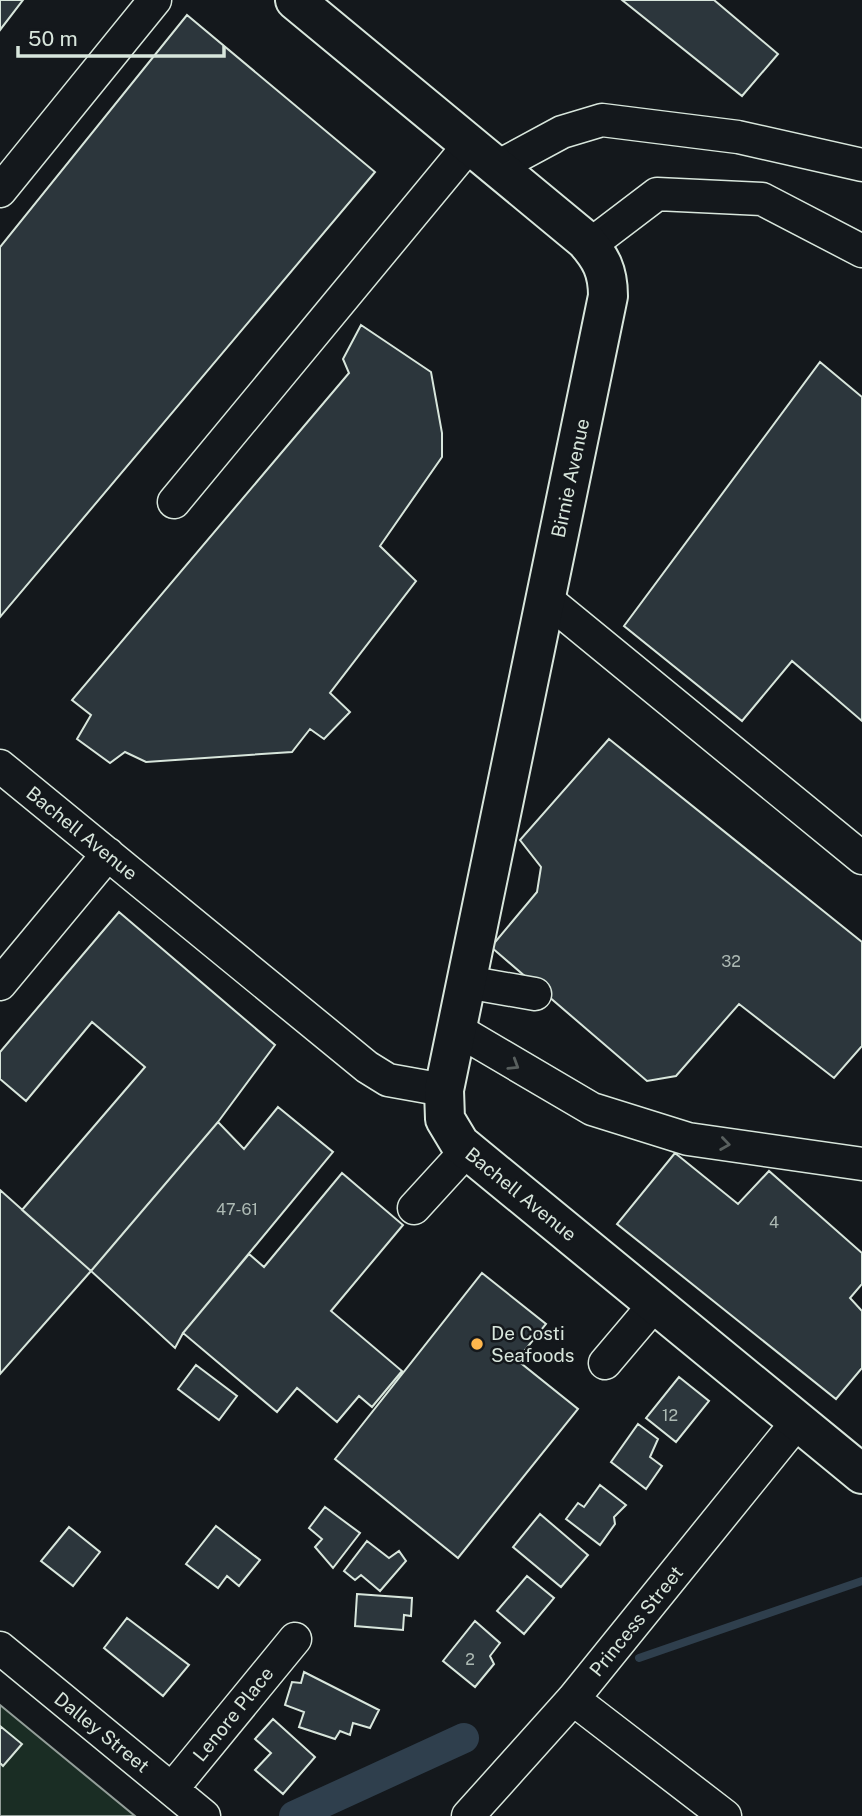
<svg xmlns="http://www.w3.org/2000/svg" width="862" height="1816" viewBox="0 0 862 1816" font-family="'Public Sans',sans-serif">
	<rect width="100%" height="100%" fill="#14181c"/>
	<path fill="#1a2d24" stroke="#939e99" stroke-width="2" d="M0 1705 135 1816H0Z"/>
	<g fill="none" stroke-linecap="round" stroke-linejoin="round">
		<path stroke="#2f3f4d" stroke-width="8" d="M639 1658 862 1581"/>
		<path stroke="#2f3f4d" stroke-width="30" d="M294 1816 464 1738"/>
	</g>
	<path fill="#2c363c" stroke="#d8e6dc" stroke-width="2" d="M0 0H23L0 30Z
		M622 0H714L778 54 742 96Z
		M187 15 375 172 0 617V247Z
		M361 325 431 372 442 433V457L380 546 416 581 330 693 350 712 324 739 310 729 292 752 146 762 125 752 110 763 77 739 91 715 72 700 349 373 343 359Z
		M820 362 862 397V721L792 661 742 721 624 626Z
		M609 739 862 942V1046L834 1078 739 1004 676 1076 647 1081 491 947 537 892 541 867 520 840Z
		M119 912 275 1045 218 1122 91 1271 22 1210 145 1067 92 1022 26 1101 0 1079V1052Z
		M278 1107 333 1152 183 1333 175 1348 91 1271 218 1122 244 1149Z
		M675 1153 738 1204 769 1171 862 1253V1284L850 1298 862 1311V1368L836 1399 617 1224Z
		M342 1173 403 1225 331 1311 402 1371 372 1407 359 1396 337 1422 297 1388 277 1412 183 1333 249 1254 264 1267Z
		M0 1190 91 1271 0 1374Z
		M482 1273 546 1324 517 1360 578 1409 458 1558 335 1459Z
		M196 1365 237 1396 219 1420 178 1389Z
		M679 1377 709 1401 676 1442 646 1418Z
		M638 1424 658 1439 650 1457 662 1466 646 1489 611 1462Z
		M600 1485 626 1505 614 1517 615 1524 600 1545 566 1519 578 1503 584 1507Z
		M325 1507 360 1533 333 1568 315 1547 322 1539 309 1528Z
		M540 1514 588 1555 561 1587 513 1547Z
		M216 1526 260 1560 239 1586 227 1576 218 1588 186 1564Z
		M69 1527 100 1552 73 1586 41 1561Z
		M367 1541 389 1558 399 1551 406 1561 380 1591 361 1575 355 1580 344 1571Z
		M527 1576 554 1598 524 1634 497 1611Z
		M357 1594 412 1598 411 1616 404 1615 403 1630 355 1626Z
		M127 1618 189 1665 163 1696 104 1648Z
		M475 1621 500 1643 490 1656 494 1664 475 1687 443 1661Z
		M304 1672 379 1710 370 1728 353 1723 350 1735 340 1731 335 1739 299 1727 304 1712 285 1705 292 1682 301 1683Z
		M273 1719 315 1757 283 1794 255 1770 271 1753 255 1739Z
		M0 1726 22 1744 3 1766 0 1763Z"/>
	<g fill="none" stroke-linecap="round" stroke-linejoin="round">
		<defs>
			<path id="minor" d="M499 166 562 132 602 120 738 137 862 165
				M0 191 155 0
				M590 245 657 194 762 199 862 251
				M174 502 471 143
				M545 598 862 858
				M0 766 367 1067 388 1080 444 1090
				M466 982 535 994
				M0 984 108 854
				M456 1029 592 1109 688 1139 862 1164
				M414 1208 467 1150
				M605 1363 655 1304
				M0 1648 204 1816
				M573 1699 725 1816
				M172 1789 295 1639
				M468 1816 573 1699 798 1421"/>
			<path id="major" d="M295 0 585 240C601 258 608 271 608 296L444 1090 445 1119 460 1144 862 1474"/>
		</defs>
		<use href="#minor" stroke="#d8e6dc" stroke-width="35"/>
		<use href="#major" stroke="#d8e6dc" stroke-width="42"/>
		<use href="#minor" stroke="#14181c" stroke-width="32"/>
		<use href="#major" stroke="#14181c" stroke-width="38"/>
	</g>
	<defs><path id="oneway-chevron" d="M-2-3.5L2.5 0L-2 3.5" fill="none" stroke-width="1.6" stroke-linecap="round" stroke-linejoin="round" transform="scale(1.75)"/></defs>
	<g stroke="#59605f">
		<use href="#oneway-chevron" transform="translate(514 1065) rotate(32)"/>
		<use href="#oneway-chevron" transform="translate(725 1144) rotate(8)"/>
	</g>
	<circle fill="#ffb74d" stroke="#14181c" stroke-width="2.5" cx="477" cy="1344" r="7"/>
	<g text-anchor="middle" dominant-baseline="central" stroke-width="5" stroke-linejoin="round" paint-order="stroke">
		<g font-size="16" fill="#adbab4">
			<text x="731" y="961">32</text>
			<text x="237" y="1209">47-61</text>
			<text x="774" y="1222">4</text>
			<text x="670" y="1415">12</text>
			<text x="470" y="1659">2</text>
		</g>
		<g font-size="19" fill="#d8e6dc" stroke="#14181c">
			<text transform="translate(570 478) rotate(-78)">Birnie Avenue</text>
			<text transform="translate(82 833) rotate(39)">Bachell Avenue</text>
			<text transform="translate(521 1194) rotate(39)">Bachell Avenue</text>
			<text transform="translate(636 1621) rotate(-51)">Princess Street</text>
			<text transform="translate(233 1714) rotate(-51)">Lenore Place</text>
			<text transform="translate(102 1732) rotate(39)">Dalley Street</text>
		</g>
		<g font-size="19" fill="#d8e6dc" stroke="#14181c" text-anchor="start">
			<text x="491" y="1333">De Costi<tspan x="491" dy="22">Seafoods</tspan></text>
		</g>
	</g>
	<path d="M18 46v10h206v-10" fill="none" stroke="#d8e6dc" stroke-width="3.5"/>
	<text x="28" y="46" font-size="21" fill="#d8e6dc" stroke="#14181c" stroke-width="5" paint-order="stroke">50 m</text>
</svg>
